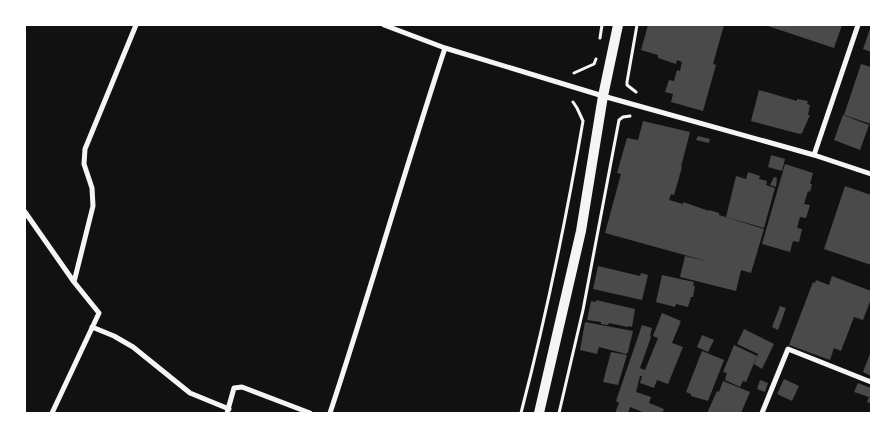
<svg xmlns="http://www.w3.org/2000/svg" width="896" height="438" viewBox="0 0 896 438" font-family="'PT Serif',serif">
	<rect width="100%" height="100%" fill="#111"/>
	<path fill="#4a4a4a" d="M648 25H724L713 64 716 65 703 111 671 102 673 94 665 92 669 80 674 81 677 70 680 71 682 62 677 60 676 64 658 58V55L641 50Z
		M765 25H842L834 48Z
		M871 26V52L863 49Z
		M861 64 871 67V124L844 115Z
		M759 90 797 101V99L808 101 807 104 810 105 808 115H810L802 133 800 134 751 121Z
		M843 115 869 125 860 150 834 140Z
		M643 121 690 132 681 167H682L674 195 671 194 669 200 683 204V202L709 211V210L719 213V215L764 229 751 273 741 270 736 291 680 277 685 256 710 262 605 233 621 174 617 173 627 138 638 140Z
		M698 136 710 139 709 143 696 140Z
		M771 155 785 159 782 171 768 167Z
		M785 164 813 173 810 184H812L810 192 808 191 804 204 810 205 806 218 800 217 797 228 802 229 799 242 793 241 790 252 762 244Z
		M748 172 760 176 759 179 767 181 766 185 775 188 764 228 726 217 736 176 746 179Z
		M774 177 777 178 776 187 770 185Z
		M845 186 871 195V265L824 249Z
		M598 266 640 276 641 273 648 275 642 300 593 289Z
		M662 275 694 282 693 286H695L693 297H691L688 307 676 304 675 307 656 302Z
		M832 276 871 291V299L863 320 854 317 841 351 834 348 830 360 789 345 813 282 815 283 816 280 829 285Z
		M596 300 635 309 632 327 628 326V327L609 323 608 325 601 324V322L587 320 591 301 596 302Z
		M780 306 786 308 778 330 772 327Z
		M662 313 681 321 672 343 683 347 668 384 657 380 654 388 640 383 642 376H640L636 392 651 397 649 403 664 409 662 413H645L630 407 628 413H615L619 403 616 401 642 325 652 328 650 336 651 337 640 368 645 370 658 338 653 336Z
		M585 322 633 331 628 352 626 354 599 347 597 354 580 350Z
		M744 329 774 344 762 369 754 364 758 354 737 344Z
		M702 335 714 340 708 352 697 347Z
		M734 345 757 356 746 382 743 381 740 387 725 380 727 373 723 372Z
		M702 351 724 360 708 401 691 396V394L686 392Z
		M871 351V376L863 372Z
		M611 352 627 355 618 385 603 382Z
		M784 379 799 386 792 401 777 394Z
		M760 380 768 383 765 392 757 389Z
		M723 381 750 392 741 413H707L717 391 719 392Z
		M858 383 871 388V404L867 402 869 397 854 392Z"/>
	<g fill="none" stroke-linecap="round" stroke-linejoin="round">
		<path stroke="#f5f5f5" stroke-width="3" d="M600 38 602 25
			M574 73 594 64 596 59
			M636 92 627 85V82L637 25
			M521 413C546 317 566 220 583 121L577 108 573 102
			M559 413 583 310 619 120 623 117 630 116"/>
		<path stroke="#f5f5f5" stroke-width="5" d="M384 25 445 48 603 96 814 155 871 174
			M814 155 858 25
			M25 212 74 282 99 313 52 413
			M74 282 93 206 92 188 84 164 85 149 136 25
			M92 327 114 336 133 347 190 393 229 409
			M227 413 234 388 242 387 310 413
			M330 413C370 292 405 169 445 48
			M762 413 788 349 871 382"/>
		<path stroke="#f5f5f5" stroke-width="10" d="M539 413 581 231 603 96 618 25"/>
	</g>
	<rect width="896" height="438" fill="none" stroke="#ffffff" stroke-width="52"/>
</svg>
